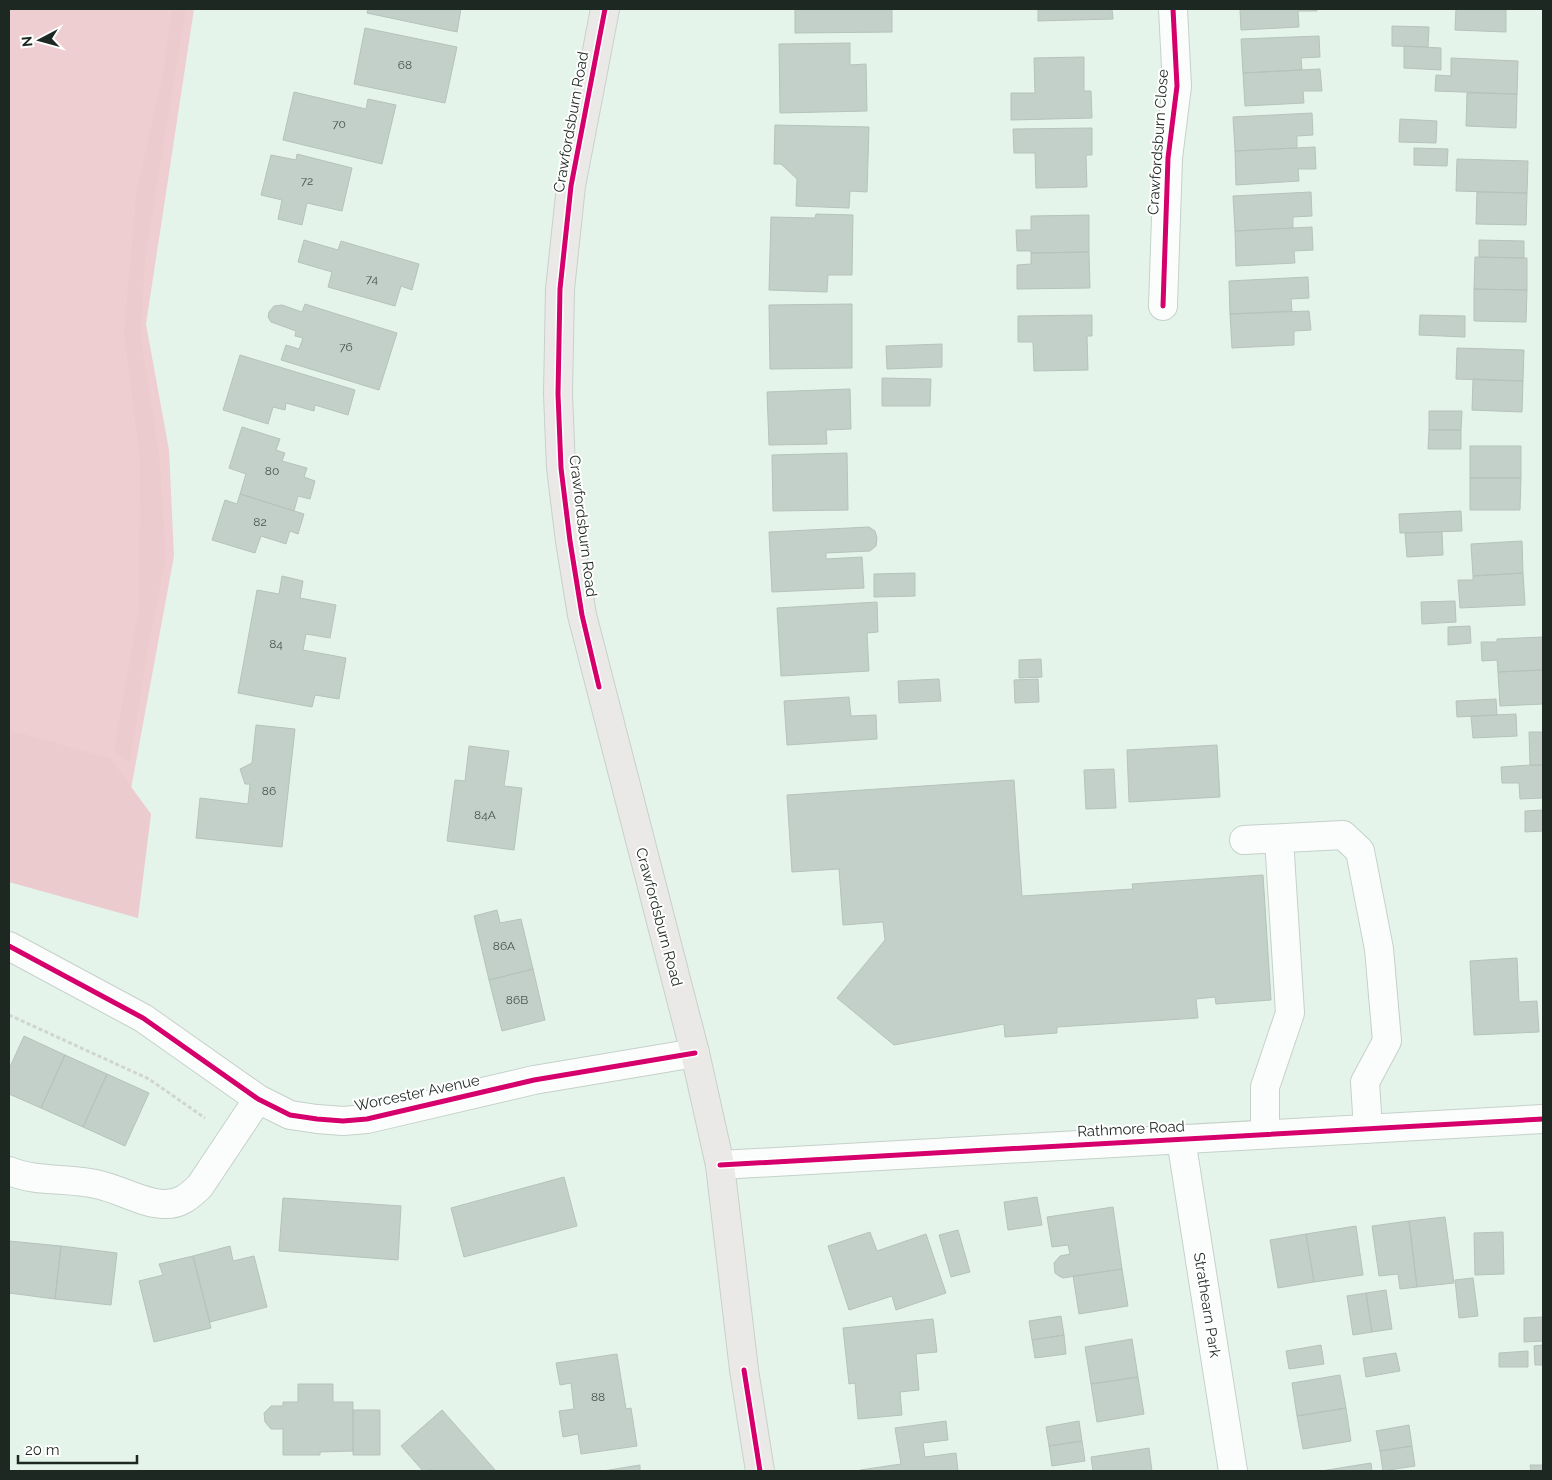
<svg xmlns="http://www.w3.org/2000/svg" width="1552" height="1480" viewBox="0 0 1552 1480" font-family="Raleway,sans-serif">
	<rect width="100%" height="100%" fill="#e4f4eb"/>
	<path fill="#eeced1" d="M9 9H194L146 324 169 450 174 556 126 816 9 793Z"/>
	<path fill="#eccbce" d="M172 9H186L145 257 141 338 159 453 166 557 147 653 130 763 114 750 139 608 140 459 124 333 136 195 163 73Z
		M9 730 110 758 151 814 138 918 9 882Z"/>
	<path fill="#c3d0c9" stroke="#b6c2bc" d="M368 9H461L457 32 367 13Z
		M795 9H892V32L795 33Z
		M1038 9H1112L1113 19 1038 21Z
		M1240 9H1317V11H1298L1299 27 1241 30Z
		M1456 9H1506V32L1455 30Z
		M1392 26 1429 27 1428 47 1392 46Z
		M365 28 457 47 445 103 354 84Z
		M1319 36 1320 57 1301 58 1302 70 1243 73 1241 39Z
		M850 43V65L866 64 867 111 780 113 779 44Z
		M1404 46 1441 48V70L1404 68Z
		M1084 57V91H1091L1092 118 1011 120V93H1035L1034 58Z
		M1451 58 1518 61 1517 94 1435 91 1436 75 1451 76Z
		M1320 69 1322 91H1303L1304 103 1245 106 1243 73Z
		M294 92 366 109 368 99 396 105 382 164 283 140Z
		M1467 93 1517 94 1516 128 1466 126Z
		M1312 113 1313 135 1297 136V148L1235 151 1233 117Z
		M1400 119 1437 121 1436 143 1399 142Z
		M775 125 869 127 867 192 850 191 849 208 796 206 797 179 781 164H774Z
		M1092 128V155H1086L1087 187 1036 188 1035 153H1014L1013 129Z
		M1315 147 1316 169H1298L1299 181 1236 185 1235 151Z
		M1414 148 1448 149 1447 166 1414 165Z
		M297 154 352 168 342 211 307 203 302 225 278 219 282 200 261 195 271 155 296 160Z
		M1457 159 1528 161 1527 193 1456 191Z
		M1311 192 1312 216 1293 217V228L1235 231 1233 196Z
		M1477 192 1527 193 1526 225 1476 224Z
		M816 214 853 215 852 275H828L827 292 769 290 771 217 815 218Z
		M1089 215V252L1031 253V251H1017L1016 230H1031V216Z
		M1312 227 1313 250 1294 251 1295 263 1236 266 1235 231Z
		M304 240 338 250 341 241 419 264 412 290 401 286 395 306 328 287 332 272 298 262Z
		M1479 240 1524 241V258L1479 257Z
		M1089 252 1090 288 1017 289V265L1031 264V253Z
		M1475 257 1527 258V290L1474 289Z
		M1308 277 1309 298 1291 299 1292 311 1230 314 1229 281Z
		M1474 289 1527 290 1526 322 1474 321Z
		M305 304 397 333 379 390 281 360 286 345 299 349 303 338 295 336 296 331 271 322 268 317 269 312 274 306 282 305 302 312Z
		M852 304V368L770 369 769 305Z
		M1309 311 1311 330 1294 331V345L1232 348 1230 314Z
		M1092 315V336H1087L1088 370 1034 371 1033 342H1018V316Z
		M1420 315 1465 316V337L1419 335Z
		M942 344V367L887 369 886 346Z
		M1457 348 1524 350 1523 381 1456 379Z
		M240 355 355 390 348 415 315 405 314 411 286 403 285 410 273 407 268 424 223 410Z
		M882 378 931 379 930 406H882Z
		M1473 379 1523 381 1522 412 1472 410Z
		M850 389 851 429 826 430 827 444 769 445 767 392Z
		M1429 411H1462L1461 430H1429Z
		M242 427 280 439 276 450 285 453 282 461 307 468 304 477 315 481 310 499 298 496 294 511 240 494 246 474 229 468Z
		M1429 430H1461V449H1428Z
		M1470 446H1521V478H1470Z
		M847 453 848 510 773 511 772 455Z
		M1470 478H1521L1520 510H1470Z
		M240 494 304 514 298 534 290 531 286 544 261 536 255 553 212 540 225 500 237 504Z
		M1461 511 1462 531 1400 533 1399 514Z
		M869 527 875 531 877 538 876 546 870 551 826 553V559L862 557 864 588 772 592 769 532Z
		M1442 532 1443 555 1407 557 1405 533Z
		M1522 541 1523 573 1473 576 1471 544Z
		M915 573V596L874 597V574Z
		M1523 573 1525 605 1460 608 1458 580H1473V576Z
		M282 576 303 581 300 598 336 605 330 638 306 634 303 650 346 658 339 699 315 695 312 707 238 693 257 590 279 594Z
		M1455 601 1456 622 1422 624 1421 602Z
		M877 602 878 632 867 633 869 671 781 676 777 608Z
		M1470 626 1471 643 1448 645V627Z
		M1543 637V670L1498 672 1497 660 1482 661 1481 642H1497V639Z
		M1041 659 1042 677 1019 678V660Z
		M1543 670V704L1500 706 1498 672Z
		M939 679 941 701 899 703 898 681Z
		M1038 679 1039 702 1015 703 1014 680Z
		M849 697 851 716 876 715 877 739 787 745 784 701Z
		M1496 699 1497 715 1457 717 1456 701Z
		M1516 714 1517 736 1473 738 1471 716Z
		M256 725 295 729 282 847 196 838 200 798 248 804 250 784H245L240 769 252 763Z
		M1529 732H1543V765H1530Z
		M1217 745 1220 797 1129 802 1127 750Z
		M469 746 509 751 504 786 522 788 514 850 447 841 455 780 465 781Z
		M1530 765H1543V798L1520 799 1519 783H1502L1501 767Z
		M1114 769 1116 808 1086 809 1084 770Z
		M1014 780 1022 896 1133 889 1132 884 1263 875 1271 1000 1216 1004 1215 997 1196 999 1198 1018 1057 1027V1033L1005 1037 1004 1024 894 1045 837 998 885 940 883 922 843 925 839 869 792 872 787 795Z
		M1543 810V831L1525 832V811Z
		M497 910 500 923 521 919 533 969 489 980 474 916Z
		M1517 958 1519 1002 1537 1001 1539 1032 1474 1035 1470 961Z
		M533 969 545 1020 502 1031 489 980Z
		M24 1036 65 1055 41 1108 9 1094V1069Z
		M65 1055 107 1074 83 1127 41 1108Z
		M107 1074 149 1093 125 1146 83 1127Z
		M564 1177 577 1226 464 1257 451 1208Z
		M1037 1197 1042 1225 1008 1230 1004 1202Z
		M283 1198 401 1206 398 1260 279 1251Z
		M1113 1207 1122 1269 1063 1278 1059 1276 1055 1273 1054 1263 1060 1256 1070 1254 1068 1245 1052 1247 1047 1217Z
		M1445 1217 1454 1283 1417 1287 1409 1221Z
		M1409 1221 1417 1287 1400 1289 1398 1274 1379 1276 1372 1226Z
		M1356 1226 1363 1275 1314 1282 1306 1234Z
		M958 1230 970 1272 951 1277 939 1235Z
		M870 1232 877 1251 926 1234 946 1293 896 1310 892 1296 849 1310 828 1246Z
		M1503 1232 1504 1274 1475 1275 1474 1233Z
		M1306 1234 1314 1282 1278 1288 1270 1240Z
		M9 1241 61 1246 55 1299 9 1293Z
		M61 1246 117 1253 111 1305 55 1299Z
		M230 1246 233 1261 254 1256 267 1307 210 1322 193 1256Z
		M193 1256 211 1328 154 1342 139 1281 163 1275 159 1264Z
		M1122 1269 1128 1306 1079 1314 1073 1276Z
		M1473 1278 1478 1316 1459 1318 1455 1280Z
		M1386 1290 1392 1329 1372 1332 1366 1293Z
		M1366 1293 1372 1332 1353 1335 1347 1296Z
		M1061 1316 1064 1335 1032 1340 1029 1321Z
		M1543 1317V1341L1524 1342V1318Z
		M933 1319 937 1352 916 1354 919 1390 900 1392 902 1415 858 1419 855 1383 849 1384 843 1328Z
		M1064 1335 1066 1354 1035 1358 1032 1340Z
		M1132 1339 1138 1377 1091 1384 1085 1347Z
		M1321 1345 1324 1364 1289 1369 1286 1351Z
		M1543 1345V1365H1535L1534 1346Z
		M1528 1351V1367H1499V1353Z
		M1396 1353 1400 1371 1366 1377 1363 1358Z
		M617 1354 626 1409 631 1408 637 1446 581 1454 578 1434 563 1437 559 1411 574 1409 571 1383 560 1385 556 1363Z
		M1340 1375 1346 1408 1297 1416 1292 1383Z
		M1138 1377 1144 1414 1097 1422 1091 1384Z
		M298 1384H333V1402H353V1451L320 1452V1455H283V1429H271L265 1422 264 1413 271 1406H283V1402H298Z
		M1346 1408 1351 1441 1303 1449 1297 1416Z
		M353 1410H380V1455H353Z
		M442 1410 496 1471H432L430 1469 428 1471H423L401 1446Z
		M946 1421 948 1440 923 1443 925 1457 956 1453 958 1471H860V1470L901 1464 895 1428Z
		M1079 1421 1082 1441 1049 1446 1046 1427Z
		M1409 1425 1412 1446 1380 1451 1376 1431Z
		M1082 1441 1085 1461 1052 1466 1049 1446Z
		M1412 1446 1415 1466 1383 1471 1380 1451Z
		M1149 1448 1152 1471H1093L1091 1457Z
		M1371 1463 1372 1471H1321Z
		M640 1465V1471H603Z
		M1530 1465H1543V1471H1531Z"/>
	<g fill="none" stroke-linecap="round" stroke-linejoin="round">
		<defs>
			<path id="minor" d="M1163 306 1168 158 1177 86 1173 9
				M1244 840 1343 835 1360 851 1379 949 1387 1041 1365 1082 1368 1129
				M9 946 143 1018 258 1099 290 1115 317 1119 343 1121 367 1119 534 1080 695 1053
				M1265 1134V1087L1290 1013 1279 839
				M1181 1139 1233 1471
				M720 1165 1543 1119
				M9 1171C38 1183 70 1177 100 1185 121 1190 142 1203 163 1204 179 1205 189 1197 200 1186L258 1099"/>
			<path id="major" d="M605 9 571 186 560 289 558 394 561 468 570 541 582 615 695 1053 720 1165 744 1370 760 1471"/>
		</defs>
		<use href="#minor" stroke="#c5d1ca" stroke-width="30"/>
		<use href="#major" stroke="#c8d0cc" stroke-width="30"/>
		<path stroke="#d0d4d2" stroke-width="3" stroke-dasharray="4 2.5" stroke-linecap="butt" d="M9 1015 149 1079 205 1118"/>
		<use href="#minor" stroke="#fbfdfc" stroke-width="28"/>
		<use href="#major" stroke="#ebe9e8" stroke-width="28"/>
		<defs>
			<path id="cycleway" d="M1163 306 1168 158 1177 86 1173 9
				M599 687 582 615 570 541 561 468 558 394 560 289 571 186 605 9
				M9 946 143 1018 258 1099 290 1115 317 1119 343 1121 367 1119 534 1080 695 1053
				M720 1165 1543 1119
				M744 1370 760 1471"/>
		</defs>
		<use href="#cycleway" stroke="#fff" stroke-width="8"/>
		<use href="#cycleway" stroke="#d6006c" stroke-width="5"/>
	</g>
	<g text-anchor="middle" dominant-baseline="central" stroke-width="4" stroke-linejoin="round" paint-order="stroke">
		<g font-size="12" fill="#47524c">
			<text x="405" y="65">68</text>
			<text x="339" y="124">70</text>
			<text x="307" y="181">72</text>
			<text x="372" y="279">74</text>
			<text x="346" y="347">76</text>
			<text x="272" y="471">80</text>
			<text x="260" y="522">82</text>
			<text x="276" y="644">84</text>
			<text x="269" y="791">86</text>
			<text x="485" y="815">84A</text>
			<text x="504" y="946">86A</text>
			<text x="517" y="1000">86B</text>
			<text x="598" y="1397">88</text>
		</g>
		<g font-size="15" fill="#1e2822" stroke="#fff">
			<text transform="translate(571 122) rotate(-80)">Crawfordsburn Road</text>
			<text transform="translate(1158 142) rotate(-86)">Crawfordsburn Close</text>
			<text transform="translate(583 526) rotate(83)">Crawfordsburn Road</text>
			<text transform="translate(659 917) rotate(75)">Crawfordsburn Road</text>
			<text transform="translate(417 1093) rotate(-12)">Worcester Avenue</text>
			<text transform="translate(1131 1129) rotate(-3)">Rathmore Road</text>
			<text transform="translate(1207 1305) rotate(81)">Strathearn Park</text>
		</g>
	</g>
	<rect width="1552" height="1480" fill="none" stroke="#1e2822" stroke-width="20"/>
	<g transform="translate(40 40) rotate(264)" stroke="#ffffff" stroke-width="4" paint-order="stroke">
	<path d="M0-4L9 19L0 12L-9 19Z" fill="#1e2822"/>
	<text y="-8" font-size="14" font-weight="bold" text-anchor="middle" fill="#1e2822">N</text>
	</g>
	<path d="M18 1455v8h119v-8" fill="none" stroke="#1e2822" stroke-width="2.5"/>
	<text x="25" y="1455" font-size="15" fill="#1e2822" stroke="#ffffff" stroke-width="4" paint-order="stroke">20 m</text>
</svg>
